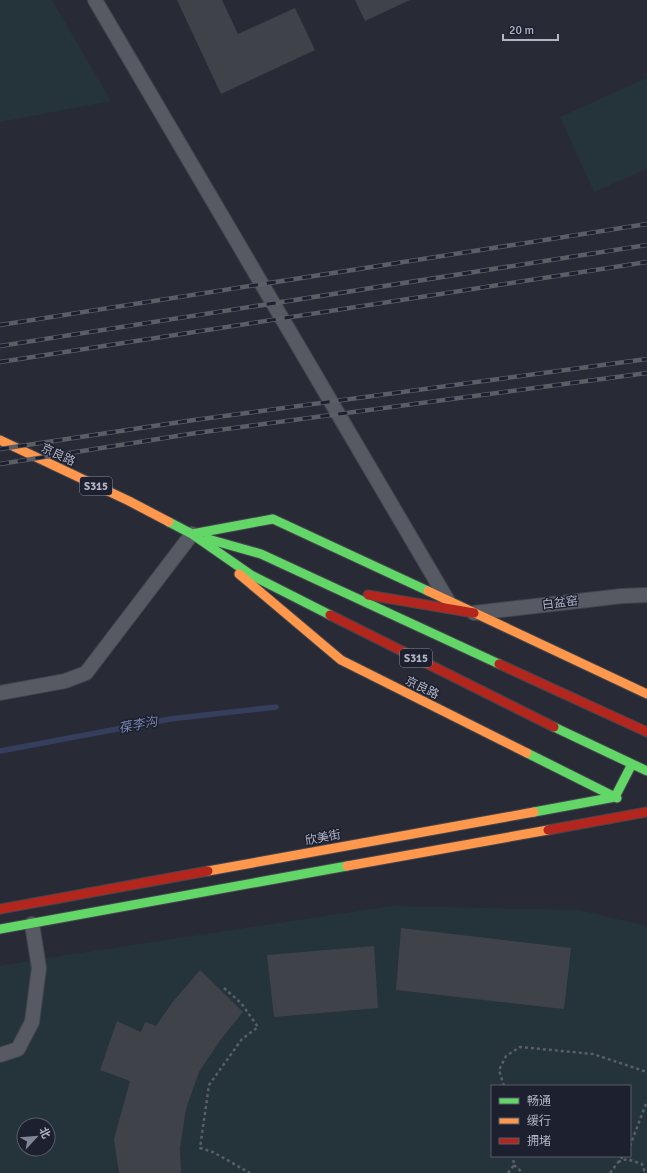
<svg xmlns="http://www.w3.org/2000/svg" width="647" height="1173" viewBox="0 0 647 1173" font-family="Signika,'Noto Sans SC',sans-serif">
	<rect width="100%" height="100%" fill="#282b35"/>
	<path fill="#25333a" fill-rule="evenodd" d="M0 0H52L111 101 0 122Z
		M647 78V169L594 192 560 117Z
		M392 906 579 910 647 926V1173H0V966L73 954ZM492 1086H630V1156H492ZM24 1125H48V1149H24Z"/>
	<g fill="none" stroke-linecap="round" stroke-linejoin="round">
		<path stroke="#353e5d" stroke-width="5.5" d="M0 751 170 719 276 707"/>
	</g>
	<path fill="#40424a" d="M177 0H222L238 34 295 8 315 50 221 94Z
		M355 0H410L365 21Z
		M401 928 571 948 564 1009 396 990Z
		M374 946 378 1008 274 1017 267 955Z
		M200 970 243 1012 221 1039 199 1072 186 1109 180 1148 181 1173H119L114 1139 130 1081 100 1070 117 1021 141 1032 145 1022 156 1026 172 1003Z"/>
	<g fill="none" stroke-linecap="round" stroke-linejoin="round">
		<defs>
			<path id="street" d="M95 0 448 601
				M474 613 622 596 647 595
				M0 693 65 681 86 673 192 534
				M0 1055 18 1049 32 1022 39 968 32 924"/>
			<path id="fast" d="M169 522 192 534 251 575 330 615
				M192 534 273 519 428 591
				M208 539 261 554 499 664
				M554 727 647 771
				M527 753 617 798
				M534 812 615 797 632 764
				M0 929 347 866"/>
			<path id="slow" d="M0 440 129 501 169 522
				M239 574 341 660 527 753
				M428 591 647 694
				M347 866 548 830
				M208 871 534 812"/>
			<path id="jam" d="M368 595 474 613
				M330 615 554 727
				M499 664 647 732
				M548 830 647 812
				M0 909 208 871"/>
		</defs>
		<use href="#street" stroke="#44464e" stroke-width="16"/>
		<use href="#fast" stroke="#44464e" stroke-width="11"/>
		<use href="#slow" stroke="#44464e" stroke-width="11"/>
		<use href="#jam" stroke="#44464e" stroke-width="11"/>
		<path stroke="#5b5e66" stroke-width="2.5" stroke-dasharray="3 3" stroke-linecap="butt" d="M224 988 241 1003 258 1027 242 1039 209 1085 200 1148 213 1152 250 1173
			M504 1086 499 1070 506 1056 520 1047 593 1054 647 1072
			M630 1146 647 1101
			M618 1162 627 1159 642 1164 645 1173
			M514 1165 523 1173
			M508 1173 514 1165 513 1156
			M610 1173 623 1156"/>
		<use href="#street" stroke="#585a63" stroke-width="14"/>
		<use href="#fast" stroke="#63d668" stroke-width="9"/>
		<use href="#slow" stroke="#ff974d" stroke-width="9"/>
		<use href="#jam" stroke="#b3261e" stroke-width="9"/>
		<defs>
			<path id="rail" d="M0 325 647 224
				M0 346 647 245
				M0 362 647 262
				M0 449 194 420 647 359
				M0 464 196 433 647 373"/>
		</defs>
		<use href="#rail" stroke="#5c5e66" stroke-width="4.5"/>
		<use href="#rail" stroke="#1c202f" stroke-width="3" stroke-dasharray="9" stroke-linecap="butt"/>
	</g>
	<g text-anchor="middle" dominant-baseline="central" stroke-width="3" stroke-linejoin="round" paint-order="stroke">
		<g fill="#1c202f" stroke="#858899" stroke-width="1">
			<rect x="80" y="477" width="32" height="18" rx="3"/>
			<rect x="400" y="649" width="32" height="18" rx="3"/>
		</g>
		<g font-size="11" font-weight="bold" fill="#b2b5c6">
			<text x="96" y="486">S315</text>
			<text x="416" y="658">S315</text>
		</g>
		<g font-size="12" fill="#b2b5c6" stroke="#1c202f">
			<text transform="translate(58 455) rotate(25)">京良路</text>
			<text transform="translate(560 603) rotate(-7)">白盆窑</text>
			<text transform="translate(422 688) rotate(26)">京良路</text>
			<text transform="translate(323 838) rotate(-11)">欣美街</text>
		</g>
		<g font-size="13" font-style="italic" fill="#7a86ae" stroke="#1c202f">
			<text transform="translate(138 725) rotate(-11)">葆李沟</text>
		</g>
	</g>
	<rect x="491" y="1085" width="140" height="72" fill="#1c202f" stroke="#585c6b"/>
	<rect x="499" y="1098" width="20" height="6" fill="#63d668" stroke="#585c6b"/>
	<text x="527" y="1105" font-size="12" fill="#b2b5c6">畅通</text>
	<rect x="499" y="1118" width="20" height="6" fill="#ff974d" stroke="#585c6b"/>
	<text x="527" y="1125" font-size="12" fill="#b2b5c6">缓行</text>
	<rect x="499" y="1138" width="20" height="6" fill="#b3261e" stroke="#585c6b"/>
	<text x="527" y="1145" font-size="12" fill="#b2b5c6">拥堵</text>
	<g transform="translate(36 1137) rotate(64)"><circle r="19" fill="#1c202f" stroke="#585c6b"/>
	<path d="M0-3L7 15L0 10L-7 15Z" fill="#828593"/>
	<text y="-6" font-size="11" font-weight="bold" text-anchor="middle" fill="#b2b5c6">北</text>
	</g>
	<path d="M503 34v6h55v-6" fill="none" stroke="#b2b5c6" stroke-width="2"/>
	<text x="509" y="34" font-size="12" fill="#b2b5c6" stroke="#1c202f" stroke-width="3" paint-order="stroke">20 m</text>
</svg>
